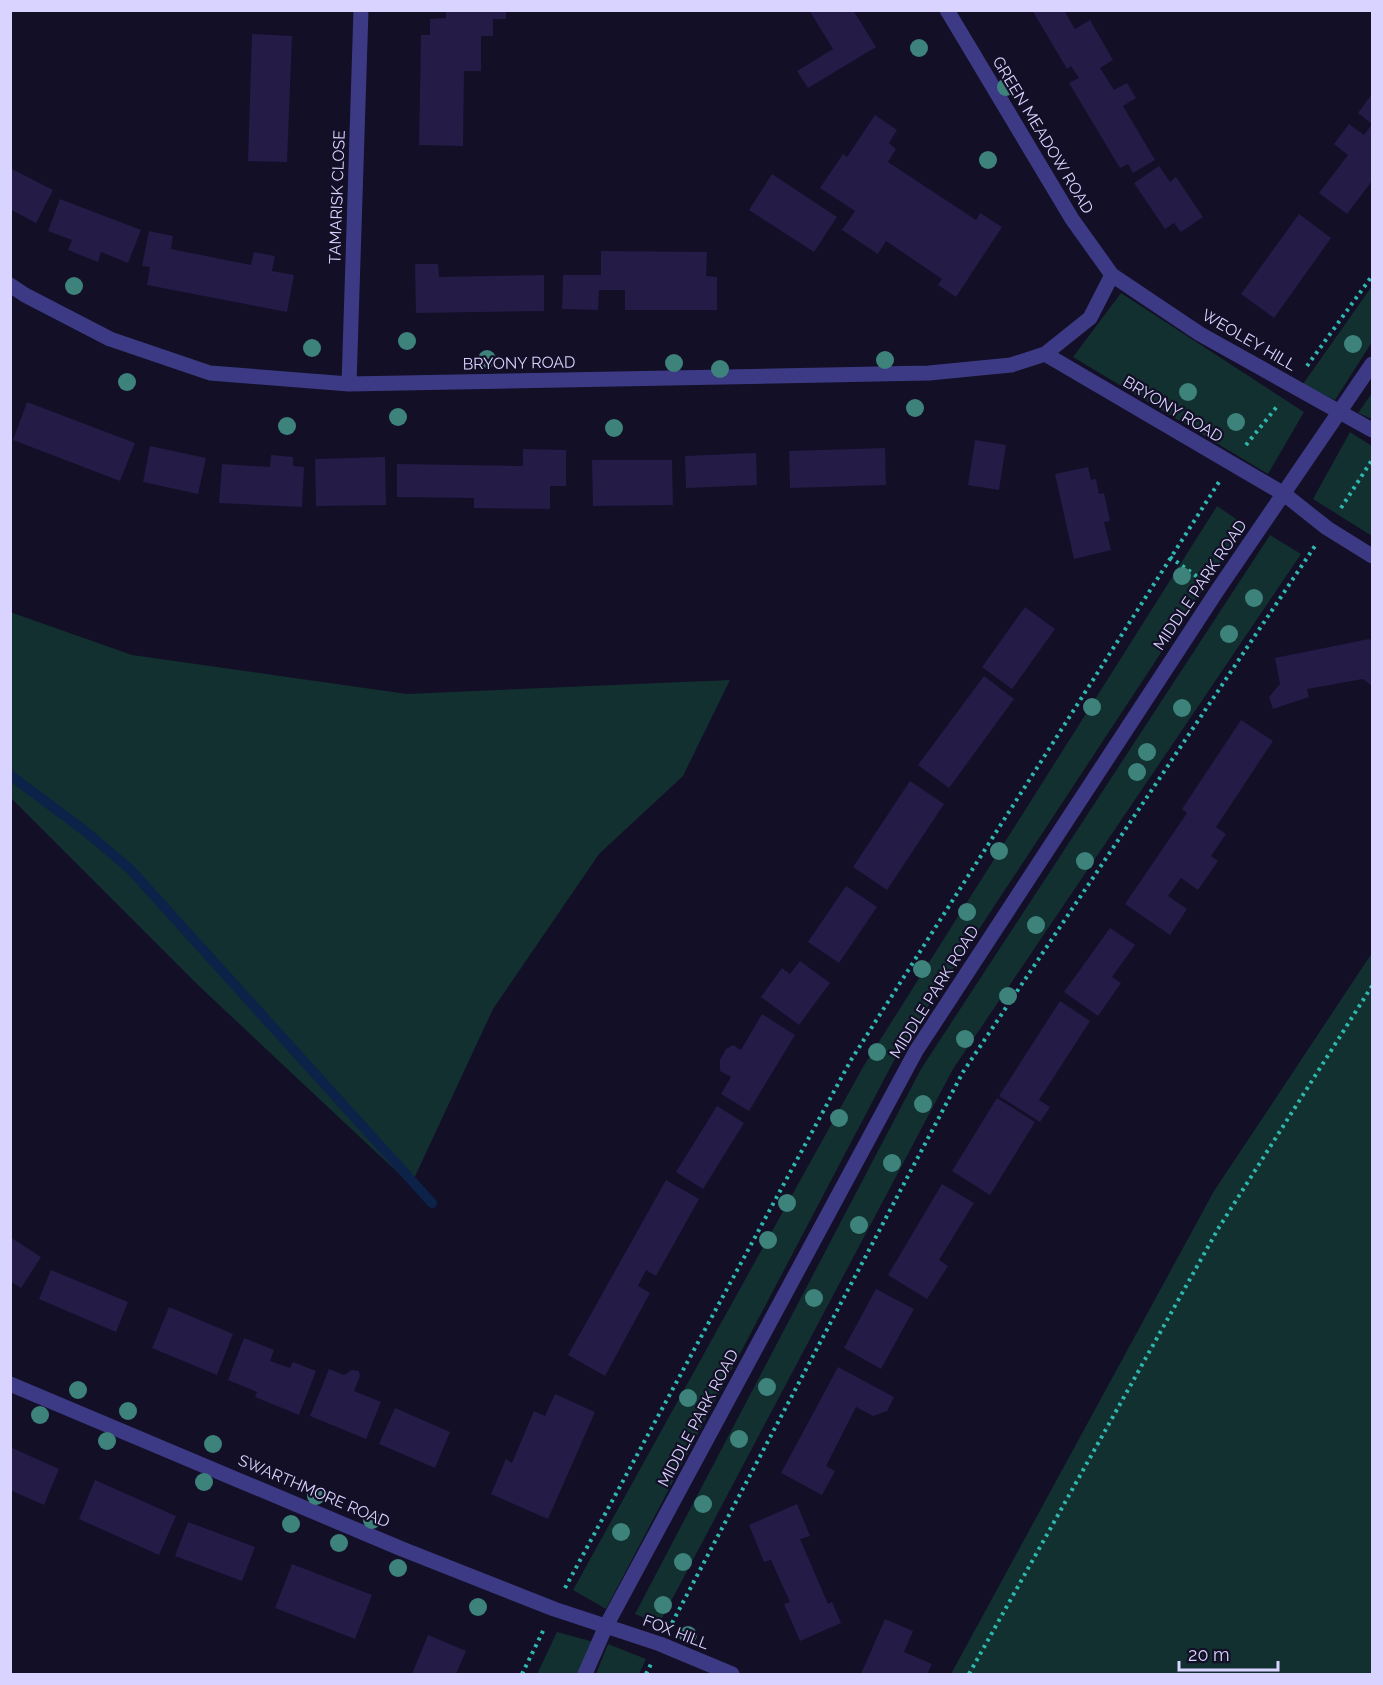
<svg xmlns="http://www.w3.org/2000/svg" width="1383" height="1685" viewBox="0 0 1383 1685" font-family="Raleway,sans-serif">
	<rect width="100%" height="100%" fill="#130f26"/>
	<path fill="#12302f" d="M1372 286V342L1335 400 1303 384Z
		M1121 293 1304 412 1268 474 1073 357Z
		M1372 393V419L1358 413Z
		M1350 432 1372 446V536L1313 499Z
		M1217 506 1245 525 899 1051 606 1609 573 1590 863 1067Z
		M1270 535 1301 554 953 1069 659 1624 635 1614 921 1069Z
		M10 612 132 655 407 694 730 680 683 776 599 854 493 1009 411 1185 199 986 11 798Z
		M1372 953V1674H951L1214 1191Z
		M557 1632 594 1642 579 1674H537Z
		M608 1644 646 1659 639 1674H596Z"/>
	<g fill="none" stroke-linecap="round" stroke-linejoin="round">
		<path stroke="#0c2248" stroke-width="10" d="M10 775 85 831 130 869 432 1203"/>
	</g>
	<path fill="#241b47" d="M446 10H506V19H493V36H481V71H464L463 146 419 145 421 35H430V19L446 18Z
		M809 10H853L876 47 808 88 797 71 833 49Z
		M1032 10H1064L1075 29 1090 20 1113 60 1100 68 1114 90 1127 83 1136 98 1123 106 1155 160 1133 173 1128 164 1120 168 1069 83 1079 78 1071 66 1067 69Z
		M252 34 292 36 287 162 248 161Z
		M1372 94V124L1358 113Z
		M875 115 897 130 889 143 896 149 888 162 976 220 980 213 1002 227 956 297 938 285 942 279 886 241 878 254 842 230 855 211 820 188 843 154 847 157Z
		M1349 124 1364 135 1372 124V181L1347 214 1319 193 1348 155 1334 144Z
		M1159 166 1170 182 1176 177 1203 217 1181 232 1174 223 1165 229 1134 183Z
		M10 168 53 190 36 223 10 209Z
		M772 174 837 217 814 252 749 210Z
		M60 199 141 230 128 263 101 252 98 262 68 250 72 240 48 231Z
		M1299 214 1331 238 1274 318 1241 294Z
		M149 231 173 236 171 249 251 265 254 252 275 256 272 271 294 275 287 312 147 285 150 267 142 266Z
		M601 251 707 252 706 276 717 277V310H625V290H599L598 310 562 309 563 275H601Z
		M415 264H438L439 277 544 275V311L416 313Z
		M27 402 135 443 120 481 13 440Z
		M975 440 1006 445 999 490 968 485Z
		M150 446 206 458 198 494 143 482Z
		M885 448 886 485 790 488 789 451Z
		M523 449 566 450V486H550V509L474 508V498L397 497V464L523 466Z
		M756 453 757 485 686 488 685 456Z
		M271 455 293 457V466L304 467 302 507 219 503 222 464 270 467Z
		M385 457 386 505 316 506 315 459Z
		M592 460H672L673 505 593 506Z
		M1088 467 1091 480 1096 479 1099 494 1104 493 1110 521 1104 522 1111 550 1074 559 1055 474Z
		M1025 607 1055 629 1012 689 982 667Z
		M1369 639 1372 641V686L1363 679 1307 689 1309 697 1273 709 1269 697 1280 684 1275 658Z
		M984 676 1014 699 949 788 918 765Z
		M1241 720 1273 741 1216 827 1226 834 1211 856 1218 861 1198 890 1181 878 1168 896 1187 909 1170 935 1125 904 1187 813 1182 809Z
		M910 781 944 804 887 890 853 867Z
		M846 886 877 907 839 963 808 942Z
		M1110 928 1135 945 1112 977 1121 983 1098 1016 1064 992Z
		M800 961 830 983 799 1025 761 997 782 968 790 974Z
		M1060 1001 1090 1021 1039 1100 1050 1107 1040 1122 999 1096Z
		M762 1014 795 1035 749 1111 721 1094 731 1077 720 1071V1060L726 1049 733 1045 741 1050Z
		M997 1098 1035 1122 990 1195 952 1171Z
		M717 1106 744 1123 703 1189 676 1172Z
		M666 1180 699 1199 656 1276 646 1270 638 1286 650 1293 605 1376 568 1355Z
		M942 1184 974 1203 939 1260 948 1266 927 1299 888 1275Z
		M10 1237 41 1257 21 1288 10 1281Z
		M51 1270 128 1302 116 1332 39 1299Z
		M876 1289 914 1309 881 1369 844 1348Z
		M169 1307 233 1334 217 1375 152 1348Z
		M244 1338 274 1350 270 1361 290 1368 293 1362 316 1371 299 1415 255 1397 257 1392 228 1380Z
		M838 1367 894 1397 887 1411 873 1416 856 1407 826 1466 835 1471 822 1495 781 1473Z
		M329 1369 344 1375 352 1370 359 1371 360 1376 354 1391 381 1402 366 1439 310 1416Z
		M555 1394 595 1412 548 1519 491 1494 506 1459 512 1463 534 1411 545 1416Z
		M395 1408 450 1432 435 1468 379 1444Z
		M10 1447 59 1469 44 1505 10 1490Z
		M95 1480 176 1516 159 1555 79 1519Z
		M797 1504 810 1536 800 1539 828 1604 832 1602 841 1623 800 1641 784 1604 790 1602 771 1560 764 1562 749 1525Z
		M188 1522 255 1547 242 1581 175 1556Z
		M292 1564 372 1595 355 1639 275 1608Z
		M885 1619 913 1631 904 1652 932 1664 927 1674H861Z
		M428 1635 466 1651 456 1674H412Z"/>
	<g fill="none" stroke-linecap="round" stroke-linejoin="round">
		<path stroke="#2fb8b0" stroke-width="4" stroke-dasharray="3 4.5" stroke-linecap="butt" d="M1307 366 1372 276
			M1246 445 1279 404
			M1341 508 1372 460
			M1170 557 1199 578
			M565 1588 851 1060 1219 482
			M672 1623 963 1072 1315 546
			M522 1674 544 1629
			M646 1674 651 1664
			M969 1674 1218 1229 1372 986"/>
		<path stroke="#3d3a85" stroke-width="15" d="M947 10 1072 219 1112 275 1200 334 1372 430
			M10 285 25 295 110 339 210 373 349 384 929 373 1011 365 1045 354 1090 318 1112 275
			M1045 354 1284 494 1327 528 1372 556
			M349 384 361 10
			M10 1384 402 1549 554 1609 660 1644 732 1674
			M585 1674 606 1626 916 1051 1217 591 1372 364"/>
	</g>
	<g fill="#3d827b">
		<circle cx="919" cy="48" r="9"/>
		<circle cx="1006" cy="87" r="9"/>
		<circle cx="988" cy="160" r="9"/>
		<circle cx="74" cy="286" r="9"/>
		<circle cx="407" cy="341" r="9"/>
		<circle cx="1353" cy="344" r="9"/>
		<circle cx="312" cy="348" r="9"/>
		<circle cx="487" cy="359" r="9"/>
		<circle cx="885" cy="360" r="9"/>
		<circle cx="674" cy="363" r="9"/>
		<circle cx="720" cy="369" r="9"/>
		<circle cx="127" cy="382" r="9"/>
		<circle cx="1188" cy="392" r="9"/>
		<circle cx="915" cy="408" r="9"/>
		<circle cx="398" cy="417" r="9"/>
		<circle cx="1236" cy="422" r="9"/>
		<circle cx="287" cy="426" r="9"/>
		<circle cx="614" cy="428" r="9"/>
		<circle cx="1182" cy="576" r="9"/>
		<circle cx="1254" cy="598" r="9"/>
		<circle cx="1229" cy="634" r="9"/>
		<circle cx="1092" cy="707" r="9"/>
		<circle cx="1182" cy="708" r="9"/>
		<circle cx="1147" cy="752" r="9"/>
		<circle cx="1137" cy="772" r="9"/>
		<circle cx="999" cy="851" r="9"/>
		<circle cx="1085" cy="861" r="9"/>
		<circle cx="967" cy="912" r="9"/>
		<circle cx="1036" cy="925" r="9"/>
		<circle cx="922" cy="969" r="9"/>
		<circle cx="1008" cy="996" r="9"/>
		<circle cx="965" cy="1039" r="9"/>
		<circle cx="877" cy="1052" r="9"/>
		<circle cx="923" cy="1104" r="9"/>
		<circle cx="839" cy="1118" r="9"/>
		<circle cx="892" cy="1163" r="9"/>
		<circle cx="787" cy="1203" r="9"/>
		<circle cx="859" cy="1225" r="9"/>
		<circle cx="768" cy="1240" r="9"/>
		<circle cx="814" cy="1298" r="9"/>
		<circle cx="767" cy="1387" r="9"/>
		<circle cx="78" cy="1390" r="9"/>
		<circle cx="688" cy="1398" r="9"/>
		<circle cx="128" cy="1411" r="9"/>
		<circle cx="40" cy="1415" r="9"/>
		<circle cx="739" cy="1439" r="9"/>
		<circle cx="107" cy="1441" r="9"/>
		<circle cx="213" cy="1444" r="9"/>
		<circle cx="204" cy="1482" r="9"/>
		<circle cx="316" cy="1496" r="9"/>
		<circle cx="703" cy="1504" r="9"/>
		<circle cx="372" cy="1520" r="9"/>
		<circle cx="291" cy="1524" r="9"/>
		<circle cx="621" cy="1532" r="9"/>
		<circle cx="339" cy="1543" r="9"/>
		<circle cx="683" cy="1562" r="9"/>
		<circle cx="398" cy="1568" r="9"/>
		<circle cx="663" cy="1605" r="9"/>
		<circle cx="478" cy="1607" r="9"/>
		<circle cx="688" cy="1635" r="9"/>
	</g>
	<g text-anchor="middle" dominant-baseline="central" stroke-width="4.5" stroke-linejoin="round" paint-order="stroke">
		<g font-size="16" fill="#d9d4ff" stroke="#130f26">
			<text transform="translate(1043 135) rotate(59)">GREEN MEADOW ROAD</text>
			<text transform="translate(337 197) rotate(-88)">TAMARISK CLOSE</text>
			<text transform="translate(1249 340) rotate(30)">WEOLEY HILL</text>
			<text transform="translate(519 363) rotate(-1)">BRYONY ROAD</text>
			<text transform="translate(1173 409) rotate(31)">BRYONY ROAD</text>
			<text transform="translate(1200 585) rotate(-56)">MIDDLE PARK ROAD</text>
			<text transform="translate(934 992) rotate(-58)">MIDDLE PARK ROAD</text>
			<text transform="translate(698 1418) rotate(-62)">MIDDLE PARK ROAD</text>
			<text transform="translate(314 1491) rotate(23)">SWARTHMORE ROAD</text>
			<text transform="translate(676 1632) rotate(21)">FOX HILL</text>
		</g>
	</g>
	<rect width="1383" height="1685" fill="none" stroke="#d9d4ff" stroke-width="24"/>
	<path d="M1179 1661v9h99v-9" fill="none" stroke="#d9d4ff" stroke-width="3"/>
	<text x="1188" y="1661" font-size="18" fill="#d9d4ff" stroke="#130f26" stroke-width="4.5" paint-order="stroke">20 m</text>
</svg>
